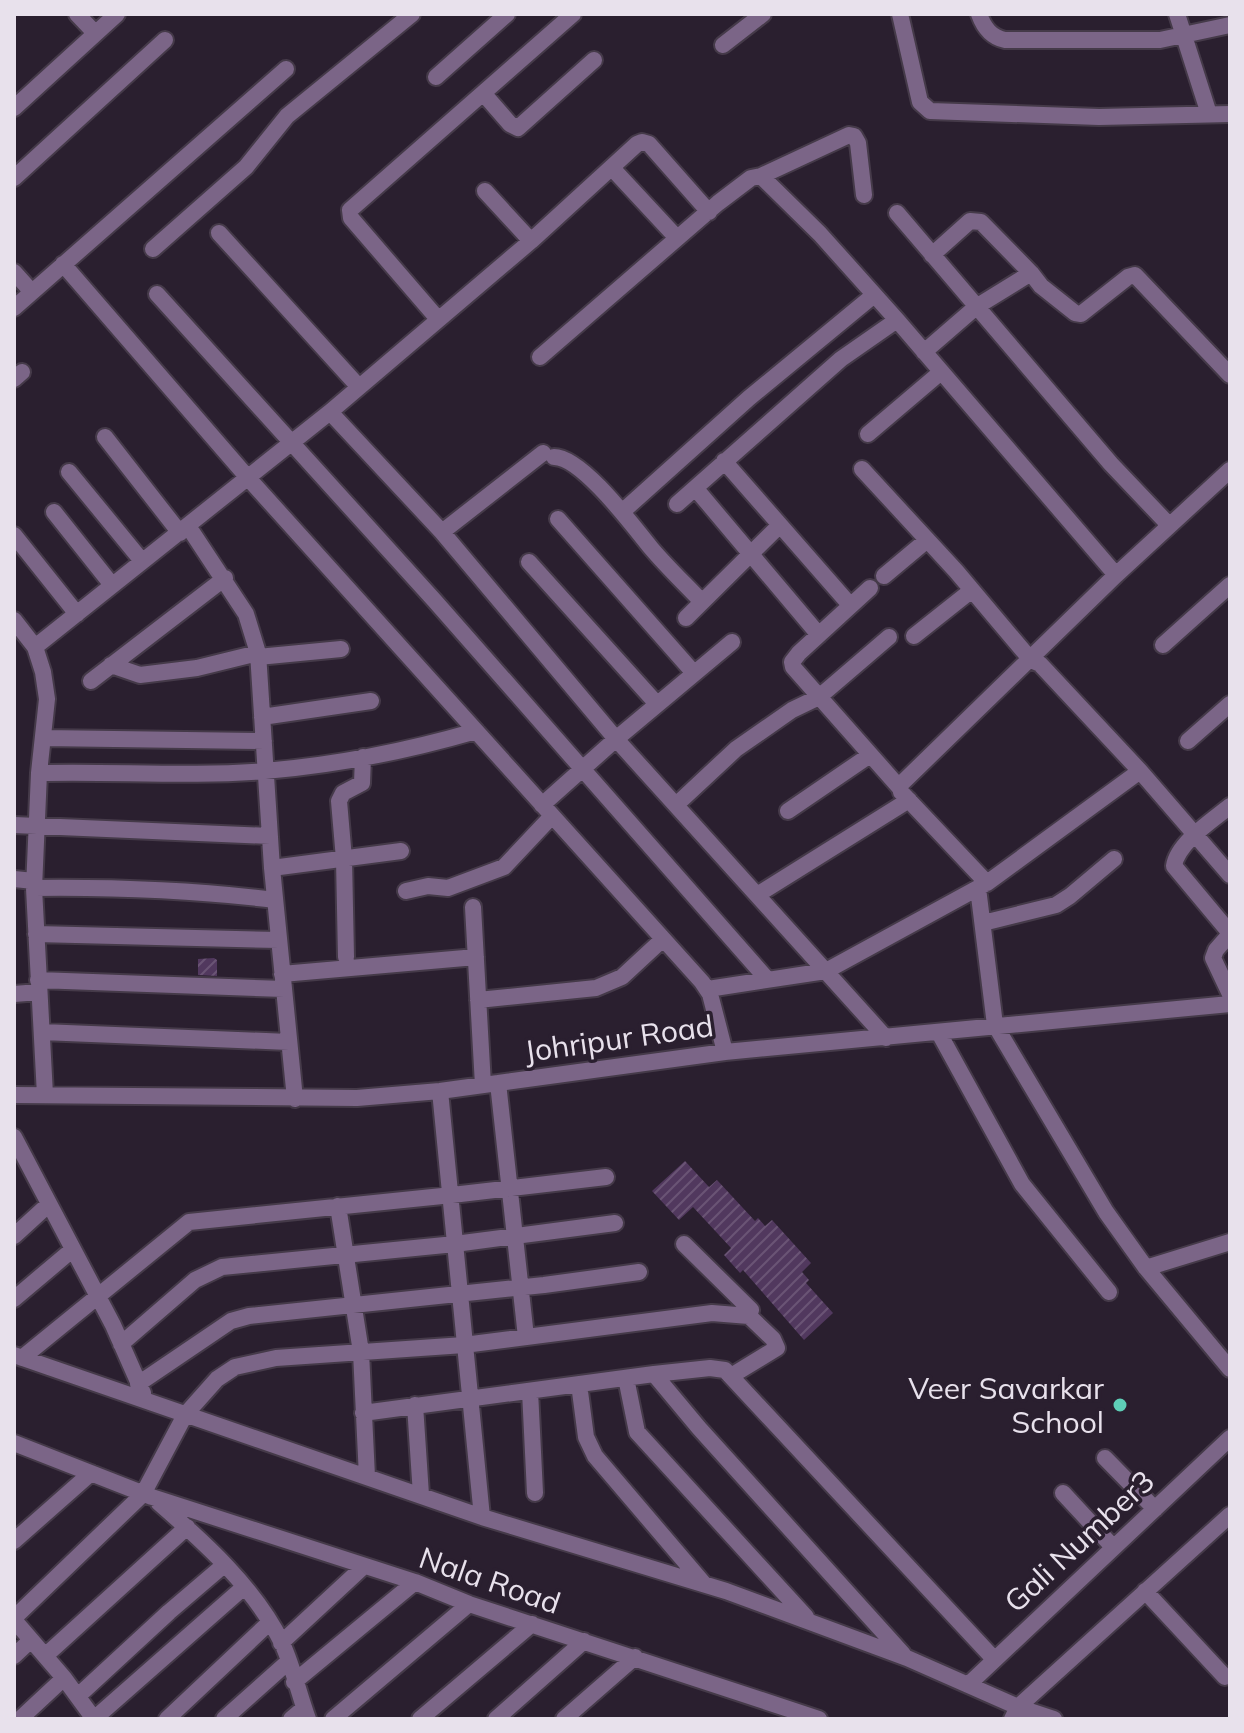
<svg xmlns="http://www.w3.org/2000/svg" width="1244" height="1733" viewBox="0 0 1244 1733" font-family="Mulish,sans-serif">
	<defs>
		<pattern id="building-hatch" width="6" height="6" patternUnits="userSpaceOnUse" patternTransform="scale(2)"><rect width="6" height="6" fill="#51385e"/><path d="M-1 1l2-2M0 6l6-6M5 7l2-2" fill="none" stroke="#6a5475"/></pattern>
	</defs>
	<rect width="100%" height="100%" fill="#2a1f2f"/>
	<path fill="url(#building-hatch)" d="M214 958 217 960V976L198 975V959Z
		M685 1161 709 1187 717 1180 755 1221 758 1218 765 1226 772 1220 811 1263 802 1272 809 1280 806 1283 833 1313 804 1340 743 1270 740 1273 724 1255 731 1248 693 1207 679 1220 652 1191Z"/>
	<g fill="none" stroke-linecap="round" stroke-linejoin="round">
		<defs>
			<path id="minor" d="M77 14 95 33
				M900 14 920 102 930 111 1099 117 1230 114
				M979 14C984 28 991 37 1005 40H1160L1230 25
				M1177 14 1209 114
				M723 45 763 14
				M436 77 507 14
				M483 93 510 124 518 128 594 60
				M14 108 117 14
				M612 168 677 238
				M761 176 849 135 854 136 858 143 864 195
				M14 178 165 40
				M485 191 531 241
				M897 213 1111 464 1169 525
				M219 233 359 387
				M153 249 246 167 287 116 412 14
				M932 255 970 221 981 222 1031 273
				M63 264 249 479 702 982 710 994 725 1052
				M14 272 31 291
				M157 294 434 600 767 979
				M14 308 286 69
				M438 319 351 218 350 210 573 14
				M924 352 976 307 1031 273 1041 286 1075 313 1081 314 1128 277 1135 275 1230 375
				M540 357 718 203 751 178 761 176 820 234 897 320 1116 575
				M14 379 22 372
				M330 412 442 532 616 739 886 1038
				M868 434 941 372
				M105 437 180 533
				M554 457C582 457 633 526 651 548 667 567 685 584 702 602
				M724 461 850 605
				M862 469 956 571 1031 660 1040 664 1140 771 1230 875
				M69 472 142 561
				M696 489 819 635
				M677 504 841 359 897 320
				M54 512 112 585
				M622 512 749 398 874 295
				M558 519 693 672
				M188 526 246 614 258 653 272 868 295 1099
				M442 532 543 453
				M14 535 77 614
				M529 562 657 704
				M884 576 927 540
				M870 588 799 653 792 662 793 667 899 787
				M686 618 780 525
				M14 620 35 647 43 672 47 699 39 773 34 888 45 1095
				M914 636 972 590
				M1163 645 1230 585
				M35 647 330 412 531 241 637 144 642 142 649 144 709 212
				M258 657 341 649
				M111 665 140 675 197 668 258 653
				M91 681 225 578
				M262 717 371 701
				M44 738 264 741
				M1188 741 1230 704
				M39 773C114 771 190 777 265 771 337 765 407 751 476 731
				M542 805 616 739 732 642
				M676 805 736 749 792 710 819 697 889 637
				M1230 806C1213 820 1177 843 1174 866L1230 933
				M788 811 870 755
				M14 825 270 836
				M272 868 401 851
				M14 879 34 881
				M987 883 901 792 900 785 1116 575 1230 470
				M34 888C118 887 193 890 275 900
				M978 888 995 1025 1106 1212 1146 1268 1230 1369
				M406 891 428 886 448 888 504 867 552 816
				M757 895 909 800
				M473 907 483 1085
				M983 923 1056 905 1070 896 1114 859
				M36 934 279 940
				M1230 934 1216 950 1213 958 1230 994
				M346 957 344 859 339 801 343 793 362 783 363 757
				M282 974 476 957
				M38 980 284 989
				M708 989 826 971 987 883 1140 771
				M14 994 39 992
				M478 1000 596 988 622 977 663 939
				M42 1032 289 1042
				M939 1033 1022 1184 1109 1292
				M498 1083 526 1337
				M440 1091 482 1517
				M14 1095 357 1098 440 1091 725 1052 1230 1004
				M14 1137 113 1325 143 1393
				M338 1206 361 1352 367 1477
				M14 1236 49 1204
				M684 1244 751 1310 749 1316 773 1339 777 1348 731 1376
				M1146 1268 1230 1242
				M14 1299 72 1250
				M121 1344 195 1280 222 1267 455 1244 615 1223
				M14 1355 482 1517 726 1591 907 1658 1018 1707 1054 1719
				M22 1358 189 1222 452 1195 606 1177
				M654 1374 699 1428 903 1654
				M626 1378 637 1432 806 1617
				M138 1384 231 1321 249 1316 544 1285 639 1272
				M579 1384 586 1437 595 1456 704 1584
				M530 1391 535 1493
				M415 1405 421 1495
				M363 1413 654 1374 710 1368 725 1370 994 1659
				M14 1443 152 1497 415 1582 469 1604 819 1719
				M1105 1458 1155 1509
				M1063 1493 1113 1547
				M159 1503C205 1543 255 1588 282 1643 293 1667 299 1694 308 1719
				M14 1541 91 1473
				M1145 1591 1225 1677
				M14 1618 143 1494 185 1415 217 1379 235 1367 276 1358 464 1345 712 1313 749 1316
				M14 1620 64 1678 94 1719 244 1587
				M281 1643 363 1567
				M14 1656 31 1640
				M45 1656 187 1527
				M294 1682 415 1582
				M968 1685 1230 1438
				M78 1696 169 1612 224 1565
				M20 1719 64 1678
				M167 1719 270 1622
				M224 1719 289 1661
				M291 1719 304 1708
				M333 1719 469 1604
				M420 1719 532 1624
				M496 1719 584 1641
				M564 1719 635 1657
				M1012 1719 1018 1707 1230 1515"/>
		</defs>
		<use href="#minor" stroke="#453a49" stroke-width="20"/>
		<use href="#minor" stroke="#7b6587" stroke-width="16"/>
	</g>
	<circle fill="#5eceb7" stroke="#2a1f2f" stroke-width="3" cx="1120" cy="1405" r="8"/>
	<g text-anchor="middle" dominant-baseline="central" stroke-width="7" stroke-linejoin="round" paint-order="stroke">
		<g font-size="30" fill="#e8e1ec" stroke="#2a1f2f">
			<text transform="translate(619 1038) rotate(-8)">Johripur Road</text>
			<text transform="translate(1079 1541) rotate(-43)">Gali Number3</text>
			<text transform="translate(490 1580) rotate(19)">Nala Road</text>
		</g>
		<g font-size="30" fill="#e8e1ec" stroke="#2a1f2f" text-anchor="end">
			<text x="1104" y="1388">Veer Savarkar<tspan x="1104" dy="34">School</tspan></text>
		</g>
	</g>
	<rect width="1244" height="1733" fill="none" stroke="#e8e1ec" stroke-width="32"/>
</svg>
